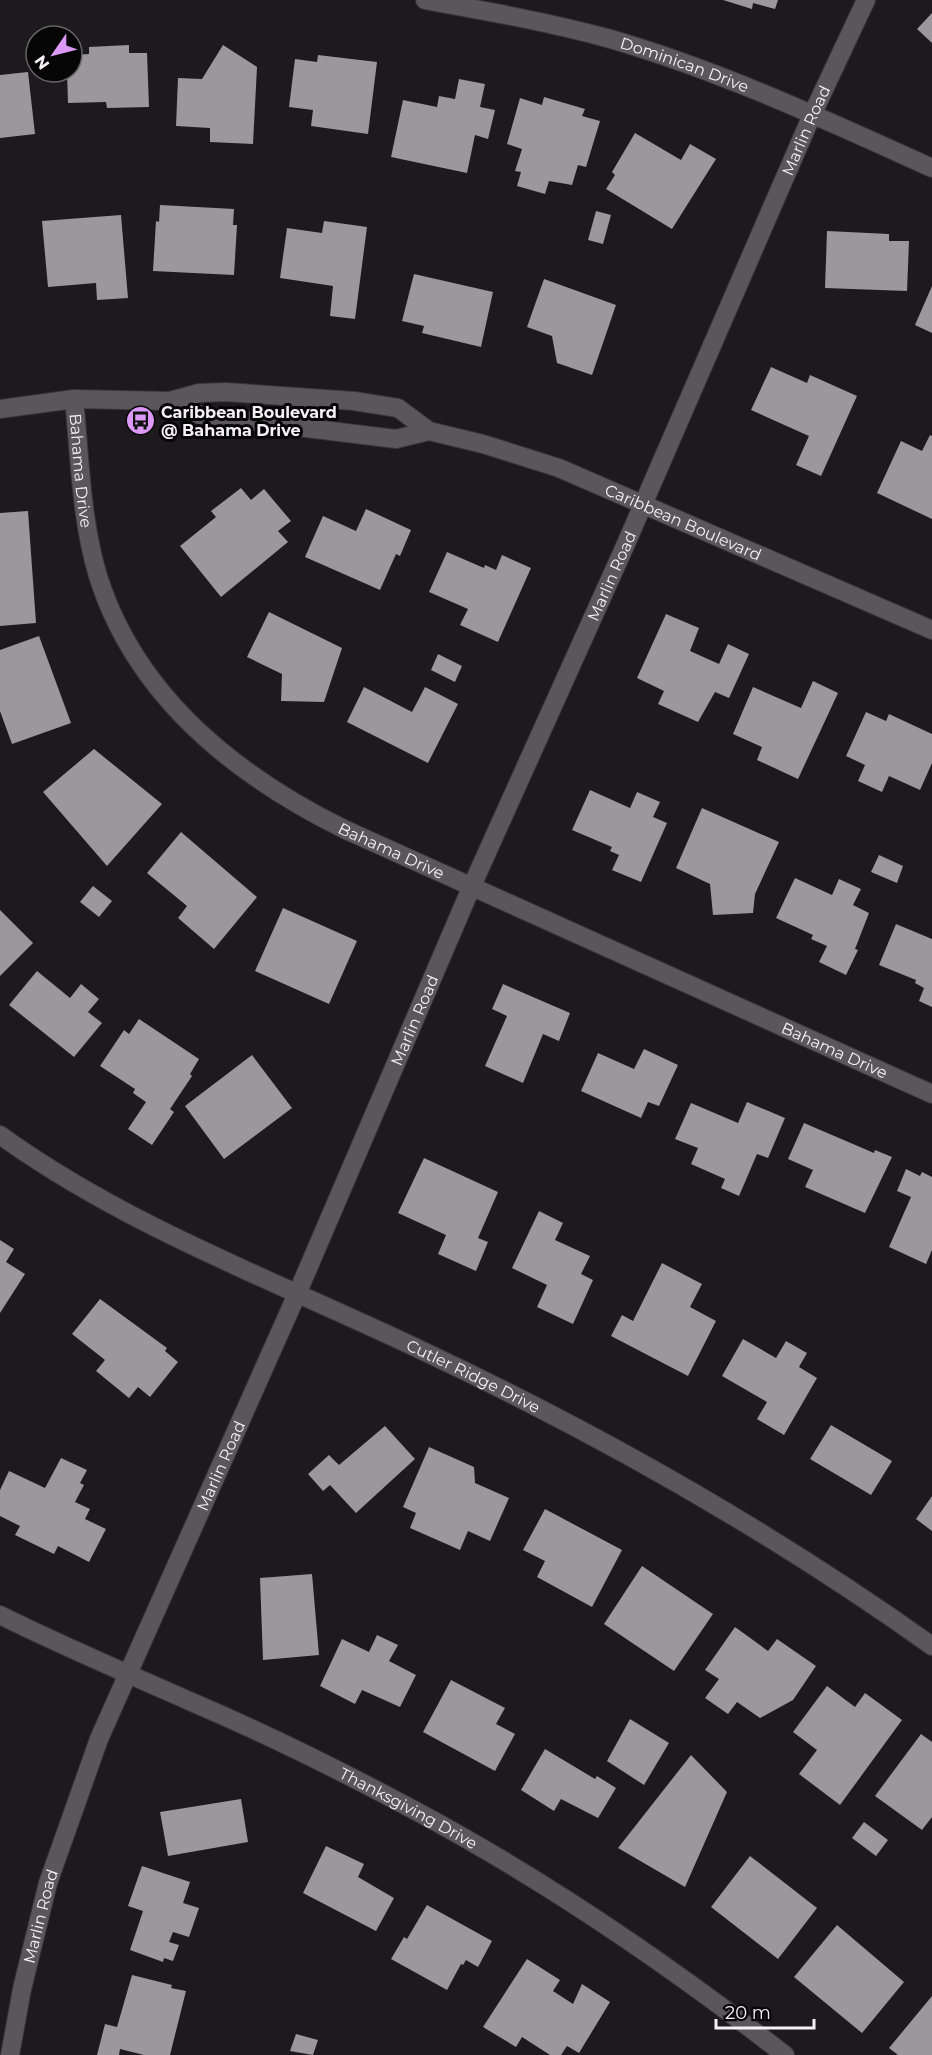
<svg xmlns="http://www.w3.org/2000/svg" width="932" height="2055" viewBox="0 0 932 2055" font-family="Montserrat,sans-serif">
	<rect width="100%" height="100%" fill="#1d1a1e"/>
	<path fill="#9b979c" d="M723 0H778L775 9 753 3 752 9Z
		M932 13V43L917 29Z
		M129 45V53H147L149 107 107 108 106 102 68 103 67 72H72V55L89 54V47Z
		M223 45 257 67 253 144 210 142V128L176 126 178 78 202 79Z
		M318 55 377 62 368 134 311 126 313 110 289 107 295 59 317 62Z
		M28 72 35 134 0 138V75Z
		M459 79 485 84 480 107 495 110 488 139 475 135 467 173 391 157 403 100 437 107 439 96 455 99Z
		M544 97 585 109 582 116 600 121 586 167 578 165 572 185 549 181 545 194 517 186 521 172 515 171 522 149 507 144 520 98 542 105Z
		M635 133 681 160 690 144 716 159 672 229 606 189 615 175 612 172Z
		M160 205 234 209 233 225H237L234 275 153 271 156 221 159 222Z
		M596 211 611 215 603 244 588 240Z
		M121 215 128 298 97 300 96 283 48 287 42 221Z
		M324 221 367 227 355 319 330 316 333 286 280 278 287 228 322 233Z
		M827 231 889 234V241H909L907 291 825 288Z
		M414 274 493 292 481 347 422 333 424 326 402 321Z
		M544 279 616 305 592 375 557 363 552 336 527 327Z
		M932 286V333L915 325Z
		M771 367 807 383 810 375 857 396 821 476 796 465 809 436 751 410Z
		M930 435 932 436V519L877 493 901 441 922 451Z
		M241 488 251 500 264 489 291 521 278 531 288 542 221 597 180 546 216 517 211 511Z
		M366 509 411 530 400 556 396 554 380 590 305 557 323 516 356 531Z
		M28 511 36 623 0 626V513Z
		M447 552 484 568 485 565 496 570 502 555 531 568 498 642 460 625 468 609 429 592Z
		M269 612 342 648 324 702 281 701 282 674 247 657Z
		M666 614 699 628 690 651 719 664 728 644 749 654 729 698 715 692 698 722 658 704 664 691 637 678Z
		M39 636 71 723 12 744 0 711V650Z
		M438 654 462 666 455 682 431 670Z
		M813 681 838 693 798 779 757 760 762 747 733 734 753 687 801 708Z
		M364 687 412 712 425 687 458 704 428 763 347 722Z
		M866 712 886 721 889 714 932 734V763L920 790 889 776 882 792 858 781 865 765 846 756Z
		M94 749 162 804 107 866 43 792Z
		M590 790 630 808 637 792 660 802 653 817 667 823 641 882 612 870 619 855 610 851 612 847 572 830Z
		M702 808 779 842 755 894 753 913 713 915 710 884 676 868Z
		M181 832 257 897 214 949 178 918 187 906 147 873Z
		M879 855 903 866 897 883 871 872Z
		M795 878 832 895 839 879 861 889 853 905 869 913 855 949 858 950 846 975 819 962 827 946 811 939 813 935 776 918Z
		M93 886 112 901 99 917 80 902Z
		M283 908 357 941 329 1004 255 971Z
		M0 910 33 943 0 976Z
		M896 924 932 939V1007L919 1001 924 988 915 983 916 980 879 965Z
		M37 971 70 998 81 984 99 999 88 1012 102 1023 74 1057 9 1005Z
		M503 984 570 1013 559 1041 543 1034 523 1083 485 1066 507 1016 492 1009Z
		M139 1019 199 1059 190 1074 192 1076 170 1109 174 1112 152 1145 128 1129 146 1102 133 1093 135 1089 100 1066 124 1030 129 1034Z
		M644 1049 678 1065 659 1106 648 1102 641 1118 581 1091 598 1053 634 1069Z
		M252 1055 292 1108 224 1159 185 1106Z
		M747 1102 785 1118 768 1158 757 1154 739 1196 721 1188 725 1179 691 1164 698 1148 675 1139 691 1103 738 1123Z
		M804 1123 874 1153 875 1150 892 1157 865 1213 805 1187 813 1170 788 1159Z
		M424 1158 498 1192 478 1238 488 1242 476 1271 438 1254 446 1235 398 1213Z
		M906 1169 920 1176 922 1172 932 1177V1250L926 1264 889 1247 911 1197 897 1191Z
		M539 1211 563 1223 555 1240 590 1256 581 1274 593 1280 573 1324 537 1307 547 1285 512 1268Z
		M0 1240 14 1249 6 1262 25 1274 0 1313Z
		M662 1263 702 1284 690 1307 716 1321 688 1376 611 1336 622 1315 633 1321Z
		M100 1299 167 1348 165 1351 178 1362 150 1397 138 1387 129 1398 96 1371 105 1360 72 1334Z
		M743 1339 776 1358 786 1341 807 1353 799 1367 817 1378 784 1435 757 1419 767 1402 722 1376Z
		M831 1425 892 1461 871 1495 810 1459Z
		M385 1426 415 1459 356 1513 330 1485 323 1491 308 1474 329 1455 339 1465Z
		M429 1447 474 1467 475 1483 509 1498 490 1541 468 1531 460 1550 410 1528 416 1513 403 1507Z
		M61 1458 87 1470 80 1483 84 1485 75 1502 90 1509 85 1519 106 1529 89 1562 58 1546 54 1554 15 1535 20 1526 0 1516V1490L9 1471 45 1488Z
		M932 1496V1531L916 1519Z
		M545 1509 622 1550 592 1607 537 1577 545 1561 523 1550Z
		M642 1566 713 1614 674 1671 604 1624Z
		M312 1574 319 1655 263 1660 260 1578Z
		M735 1627 768 1651 777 1639 816 1666 793 1700 760 1718 737 1702 728 1714 705 1698 719 1679 705 1670Z
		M377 1635 398 1645 389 1661 416 1675 400 1707 362 1690 355 1704 320 1686 342 1639 369 1652Z
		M451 1680 505 1708 496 1724 515 1734 495 1771 423 1732Z
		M827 1686 855 1707 865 1693 902 1720 840 1805 799 1774 817 1750 793 1732Z
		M630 1719 669 1743 644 1785 607 1761Z
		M921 1734 932 1742V1817L922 1830 875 1796Z
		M545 1749 595 1779 597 1776 616 1788 598 1818 561 1799 554 1811 521 1790Z
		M691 1755 727 1792 685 1887 618 1848Z
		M241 1799 248 1842 168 1856 160 1812Z
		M864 1822 888 1840 876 1856 852 1838Z
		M326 1846 364 1864 358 1877 394 1898 376 1931 303 1893Z
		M750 1856 817 1908 778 1959 711 1907Z
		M142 1866 190 1882 183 1903 199 1908 189 1937 173 1932 169 1942 179 1945 173 1961 164 1958 163 1962 130 1950 143 1911 128 1906Z
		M427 1905 492 1941 478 1967 466 1960 463 1965 461 1964 447 1990 391 1959 404 1937 407 1939Z
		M837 1925 904 1982 862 2033 794 1977Z
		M527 1959 560 1980 553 1991 573 2004 582 1984 610 2002 579 2053 567 2046 561 2055H550L522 2037 516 2047 483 2027Z
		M132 1975 172 1985 171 1988 186 1991 170 2055H144L120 2049 119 2055H97L105 2024 117 2027Z
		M932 1996V2055H898L889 2048Z
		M296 2034 318 2040 313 2055 290 2051Z"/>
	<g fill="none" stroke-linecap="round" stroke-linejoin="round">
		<defs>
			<g id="minor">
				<path id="s1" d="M425 0C486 11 548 22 607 38 719 70 826 120 932 168"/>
				<path id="s2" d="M74 399C80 458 81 520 98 576 136 697 236 776 346 830L932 1094"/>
				<path d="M170 401 200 415 396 439 429 431"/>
				<path id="s3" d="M0 409 74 399 170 401 199 393 226 392 354 401 398 408 429 431 483 444 559 468 932 630"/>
				<path id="s4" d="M0 1135C129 1228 281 1283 423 1351 601 1435 772 1532 932 1646"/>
				<path id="s5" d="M0 1615C64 1647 129 1674 194 1703 269 1735 343 1772 414 1810 545 1880 668 1964 785 2055"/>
				<path id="s6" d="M10 2055 22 1989 48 1883 99 1739 297 1294 471 888 625 546 812 115 866 0"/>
			</g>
		</defs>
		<use href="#minor" stroke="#363537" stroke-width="20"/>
		<use href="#minor" stroke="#5a575b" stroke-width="18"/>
	</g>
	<defs>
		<symbol id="bus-disc" viewBox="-11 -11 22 22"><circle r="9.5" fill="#db99f5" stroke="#070607"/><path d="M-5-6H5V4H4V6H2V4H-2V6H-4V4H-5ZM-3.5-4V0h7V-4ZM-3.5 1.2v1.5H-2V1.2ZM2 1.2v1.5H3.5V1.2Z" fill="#111"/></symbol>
	</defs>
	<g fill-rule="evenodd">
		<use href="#bus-disc" x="124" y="404" width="33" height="33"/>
	</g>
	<g text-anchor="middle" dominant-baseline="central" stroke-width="6" stroke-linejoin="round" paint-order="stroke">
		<g font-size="16" fill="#f3f1f4" stroke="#070607">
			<text stroke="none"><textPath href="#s1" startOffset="268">Dominican Drive</textPath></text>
			<text stroke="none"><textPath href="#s6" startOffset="2086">Marlin Road</textPath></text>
			<text stroke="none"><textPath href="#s2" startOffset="72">Bahama Drive</textPath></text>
			<text stroke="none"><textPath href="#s3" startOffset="710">Caribbean Boulevard</textPath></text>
			<text stroke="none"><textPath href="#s6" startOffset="1600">Marlin Road</textPath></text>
			<text stroke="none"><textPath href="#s2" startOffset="594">Bahama Drive</textPath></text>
			<text stroke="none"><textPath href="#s6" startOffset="1114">Marlin Road</textPath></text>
			<text stroke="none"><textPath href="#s2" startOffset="1080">Bahama Drive</textPath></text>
			<text stroke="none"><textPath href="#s4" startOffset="532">Cutler Ridge Drive</textPath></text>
			<text stroke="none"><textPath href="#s6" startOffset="628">Marlin Road</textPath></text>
			<text stroke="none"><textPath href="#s5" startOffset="452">Thanksgiving Drive</textPath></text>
			<text stroke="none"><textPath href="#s6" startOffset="142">Marlin Road</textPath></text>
		</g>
		<g font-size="16" font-weight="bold" fill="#f3f1f4" stroke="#070607" text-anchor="start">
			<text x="161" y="412">Caribbean Boulevard<tspan x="161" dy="18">@ Bahama Drive</tspan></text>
		</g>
	</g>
	<g transform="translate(54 54) rotate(235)"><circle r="28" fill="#070607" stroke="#656466" stroke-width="1.5"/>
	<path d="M0-4.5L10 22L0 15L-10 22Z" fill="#db99f5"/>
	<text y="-9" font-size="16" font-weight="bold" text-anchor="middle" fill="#f3f1f4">N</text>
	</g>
	<path d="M716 2019v9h98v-9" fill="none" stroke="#f3f1f4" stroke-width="3"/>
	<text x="725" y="2019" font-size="18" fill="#f3f1f4" stroke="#070607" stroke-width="4.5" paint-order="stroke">20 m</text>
</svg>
